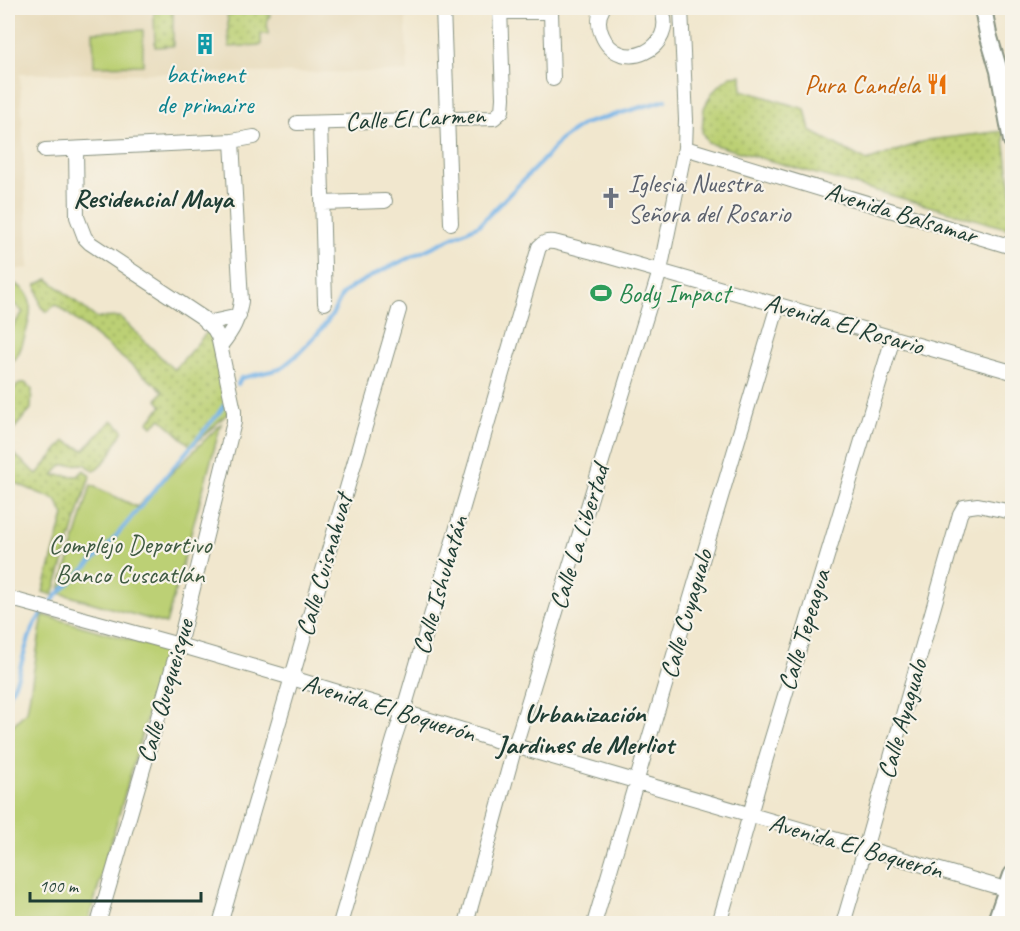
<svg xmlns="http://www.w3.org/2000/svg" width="1020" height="931" viewBox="0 0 1020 931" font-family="Caveat,sans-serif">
	<defs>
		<pattern id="grass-dots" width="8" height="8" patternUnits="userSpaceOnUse" patternTransform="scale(1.5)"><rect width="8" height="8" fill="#bcd074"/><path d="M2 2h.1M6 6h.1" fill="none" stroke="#98aa60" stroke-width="1.8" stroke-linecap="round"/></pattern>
	</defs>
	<rect width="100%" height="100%" fill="#f7f3e8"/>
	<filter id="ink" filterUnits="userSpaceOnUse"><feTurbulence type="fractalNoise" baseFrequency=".0167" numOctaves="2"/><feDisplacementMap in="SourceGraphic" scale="12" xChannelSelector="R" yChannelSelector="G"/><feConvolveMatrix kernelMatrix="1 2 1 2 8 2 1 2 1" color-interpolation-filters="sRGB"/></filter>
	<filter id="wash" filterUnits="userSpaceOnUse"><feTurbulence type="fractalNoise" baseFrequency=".008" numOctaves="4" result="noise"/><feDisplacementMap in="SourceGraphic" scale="24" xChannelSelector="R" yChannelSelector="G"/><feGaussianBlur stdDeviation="1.35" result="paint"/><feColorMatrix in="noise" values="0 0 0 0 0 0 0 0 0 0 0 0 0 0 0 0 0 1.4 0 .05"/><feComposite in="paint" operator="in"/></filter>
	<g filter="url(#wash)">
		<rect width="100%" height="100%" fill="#f1e7ce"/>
		<path fill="#e7daba" d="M8 8H405L408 72 20 74 29 268 8 270Z"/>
		<path fill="url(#grass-dots)" stroke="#6e8654" stroke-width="1.5" d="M154 8H173V46L155 47Z
			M227 8H269L270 16 267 19 268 34H261V45L229 47Z
			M741 75 742 90 805 109 810 131 867 161 928 140 1003 131 1012 198V225L1009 229 708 143 702 132 704 108 712 93 723 82 731 76Z
			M48 279 96 318 120 317 174 370 210 329 230 411 192 447 161 419 152 426 148 422 162 406 157 400 163 391 56 304 47 312 41 307 36 285Z
			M20 383H25L32 389 31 409 8 436C7 418 4 395 20 383Z
			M112 420 123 430 108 458 94 471 85 464 62 465 53 475 78 476 84 470 90 476 53 595 43 592 64 515 56 500 8 480V449L37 474 65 441 84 450Z"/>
		<path fill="#bcd074" stroke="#6e8654" stroke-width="1.5" d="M143 30V65L94 66 93 32Z
			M15 284C38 294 30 320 24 339 21 347 20 354 14 360L8 359V333L23 312 8 299V285Z
			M221 424 166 624 59 593 91 485 137 507Z
			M43 615 166 650 88 923H8V730L27 711Z"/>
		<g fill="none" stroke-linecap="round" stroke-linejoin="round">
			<path stroke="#74b4e8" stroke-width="4" d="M238 384 241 378 280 369 297 355 319 332 332 315 342 295 350 288 379 272 479 225 545 158 559 141 583 124 666 100
				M48 606 59 593 106 548 218 414 225 404
				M8 697C11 690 16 683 18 675 25 653 28 631 43 612"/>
		</g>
	</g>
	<g filter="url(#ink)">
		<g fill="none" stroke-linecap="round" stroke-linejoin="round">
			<defs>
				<path id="minor" d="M443 8 451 223
					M603 8C598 16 598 26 602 35 619 76 679 49 661 8
					M500 12H551L553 79
					M297 123 494 118 502 111 503 98 500 8
					M320 123 325 303
					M685 148 1012 247
					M76 149 77 217 85 238 90 243 203 318 214 329 218 336 234 411V422L179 645 98 924
					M45 150 232 141 254 137
					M322 203 385 201
					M207 323 239 316
					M221 345C233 330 238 321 241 301L232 141
					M8 598 179 645 292 678 515 746 1012 891
					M220 924 399 310
					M340 924 394 739 403 712 539 247C544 242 547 241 554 242L593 252 1012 372
					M466 924 515 746 660 271 685 148 686 120 681 8
					M594 924 778 305
					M719 924 766 758 893 338
					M843 924 865 849 960 514 964 507 978 505 1012 512"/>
				<path id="major" d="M983 8 988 34 999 71 1012 141
					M995 924 1012 875"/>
			</defs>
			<use href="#minor" stroke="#889281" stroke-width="16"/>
			<use href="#major" stroke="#889281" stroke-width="20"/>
			<use href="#minor" stroke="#fff" stroke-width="14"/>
			<use href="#major" stroke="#fff" stroke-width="16"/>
		</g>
	</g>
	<defs>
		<symbol id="building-bare" viewBox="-9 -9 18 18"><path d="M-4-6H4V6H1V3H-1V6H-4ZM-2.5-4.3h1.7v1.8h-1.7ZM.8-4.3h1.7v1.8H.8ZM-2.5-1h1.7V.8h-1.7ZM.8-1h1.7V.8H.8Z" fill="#0f9aa8" stroke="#f7f3e8" stroke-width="2.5" paint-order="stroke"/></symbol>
		<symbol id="restaurant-bare" viewBox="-9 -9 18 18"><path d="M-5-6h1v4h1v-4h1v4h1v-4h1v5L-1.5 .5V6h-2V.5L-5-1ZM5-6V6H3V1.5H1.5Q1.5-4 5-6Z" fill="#e8710a" stroke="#f7f3e8" stroke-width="2.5" paint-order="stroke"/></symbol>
		<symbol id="church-bare" viewBox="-9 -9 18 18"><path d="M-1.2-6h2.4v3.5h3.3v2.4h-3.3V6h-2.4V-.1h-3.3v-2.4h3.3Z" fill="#6b7280" stroke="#f7f3e8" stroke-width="2.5" paint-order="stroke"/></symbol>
		<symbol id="stadium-bare" viewBox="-9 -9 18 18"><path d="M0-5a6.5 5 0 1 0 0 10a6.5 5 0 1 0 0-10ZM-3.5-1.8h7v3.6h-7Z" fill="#2e9e5b" stroke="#f7f3e8" stroke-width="2.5" paint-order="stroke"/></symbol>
	</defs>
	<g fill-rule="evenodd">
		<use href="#building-bare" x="190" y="29" width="30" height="30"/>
		<use href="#restaurant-bare" x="922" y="69" width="30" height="30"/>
		<use href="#church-bare" x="596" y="183" width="30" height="30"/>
		<use href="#stadium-bare" x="586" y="278" width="30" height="30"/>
	</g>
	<g text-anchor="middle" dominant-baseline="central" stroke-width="4.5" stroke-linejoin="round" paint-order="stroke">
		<g font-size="26" fill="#0d838f" stroke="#f7f3e8">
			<text x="205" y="74">batiment<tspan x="205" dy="30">de primaire</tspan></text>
		</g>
		<g font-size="26" fill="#c56008" stroke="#f7f3e8" text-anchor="end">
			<text x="920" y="84">Pura Candela</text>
		</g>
		<g font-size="26" fill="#1f3d34" stroke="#f7f3e8">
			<text transform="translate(415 118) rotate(-3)">Calle El Carmen</text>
			<text transform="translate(901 213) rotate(17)">Avenida Balsamar</text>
			<text transform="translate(844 324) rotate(16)">Avenida El Rosario</text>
			<text transform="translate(579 537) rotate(-73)">Calle La Libertad</text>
			<text transform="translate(324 565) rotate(-74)">Calle Cuisnahuat</text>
			<text transform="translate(440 585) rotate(-74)">Calle Ishuhatán</text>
			<text transform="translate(686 614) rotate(-74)">Calle Cuyagualo</text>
			<text transform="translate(804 630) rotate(-73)">Calle Tepeagua</text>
			<text transform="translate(165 691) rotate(-74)">Calle Quequeisque</text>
			<text transform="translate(389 708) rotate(17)">Avenida El Boquerón</text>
			<text transform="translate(902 719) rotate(-74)">Calle Ayagualo</text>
			<text transform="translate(856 846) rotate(16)">Avenida El Boquerón</text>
		</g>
		<g font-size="26" fill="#5b616d" stroke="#f7f3e8" text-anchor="start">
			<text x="628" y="183">Iglesia Nuestra<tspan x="628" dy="30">Señora del Rosario</tspan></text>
		</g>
		<g font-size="26" fill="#27864d" stroke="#f7f3e8" text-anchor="start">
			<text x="618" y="293">Body Impact</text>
		</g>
		<g font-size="26" fill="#3e5a41" stroke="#f7f3e8">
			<text x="130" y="544">Complejo Deportivo<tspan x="130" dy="30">Banco Cuscatlán</tspan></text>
		</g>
		<g font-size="27" font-weight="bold" fill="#1f3d34" stroke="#f7f3e8">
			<text x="153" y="198">Residencial Maya</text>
			<text x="585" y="713">Urbanización<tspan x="585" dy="31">Jardines de Merliot</tspan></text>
		</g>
	</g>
	<rect width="1020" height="931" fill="none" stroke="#f7f3e8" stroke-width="30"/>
	<path d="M30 892v9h171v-9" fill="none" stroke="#1f3d34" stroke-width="3"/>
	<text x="39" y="892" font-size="18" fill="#1f3d34" stroke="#f7f3e8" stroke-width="4.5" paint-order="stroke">100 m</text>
</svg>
